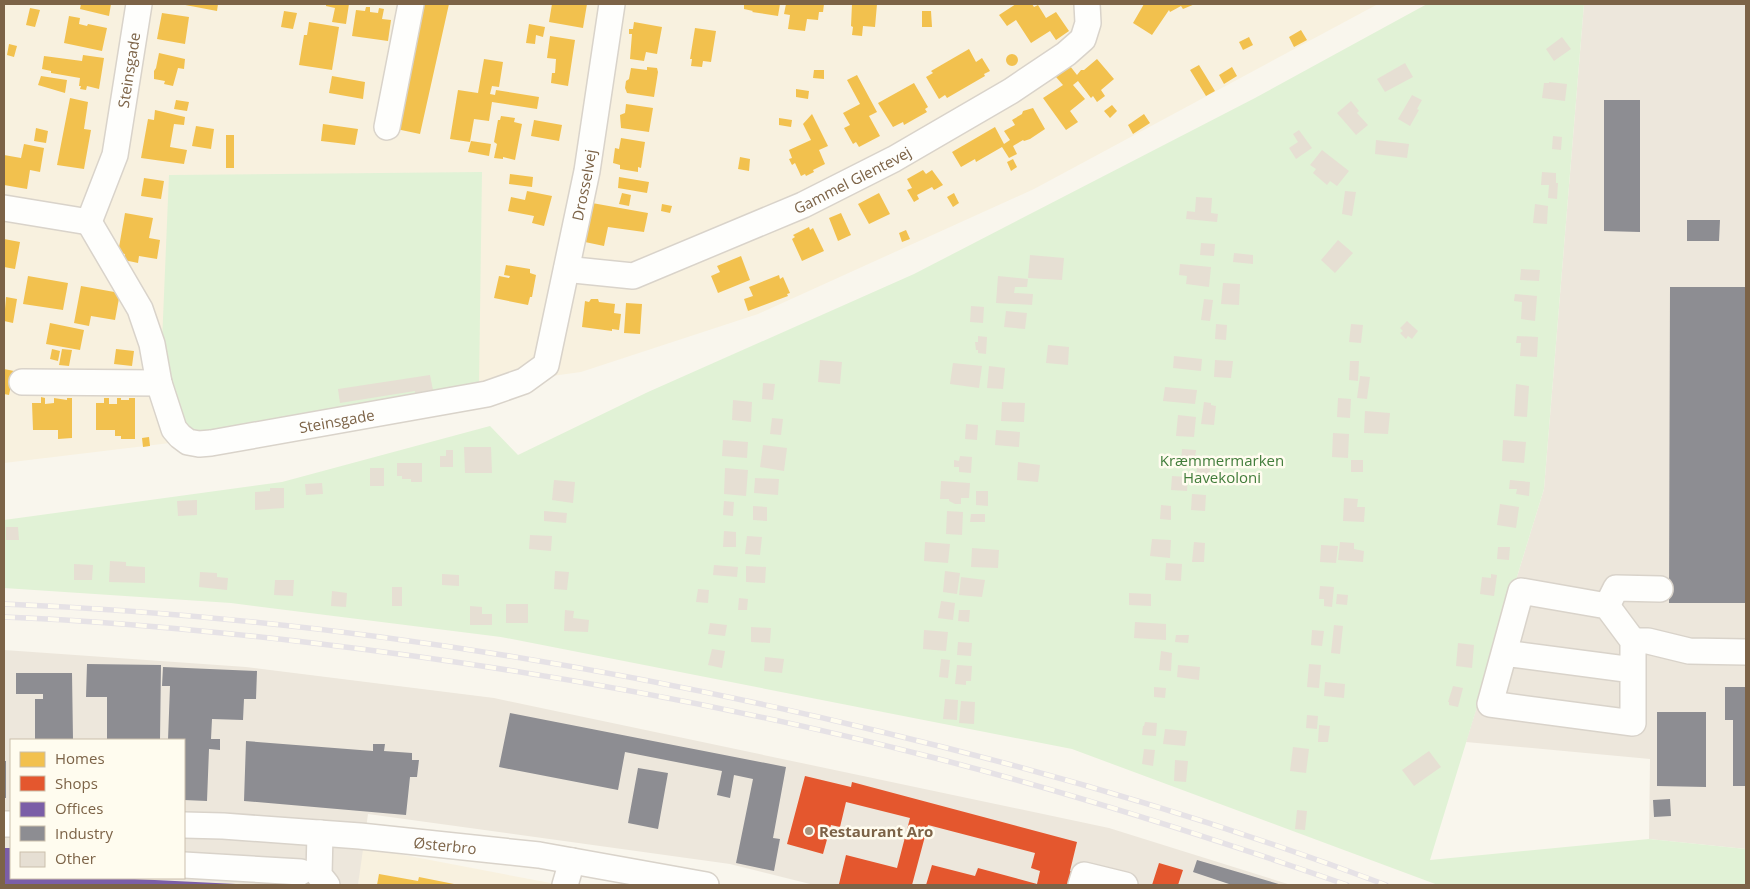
<svg xmlns="http://www.w3.org/2000/svg" width="1750" height="889" viewBox="0 0 1750 889" font-family="'Open Sans',sans-serif">
	<rect width="100%" height="100%" fill="#f9f6ed"/>
	<path fill="#f8f1df" d="M4 4H1378L1034 189 758 314 581 372 479 386 170 443 4 463Z
		M362 847 561 885H358Z"/>
	<path fill="#ede7dc" fill-rule="evenodd" d="M1584 4H1746V849L1649 839 1650 759 1466 742 1544 489Z
		M4 650 246 667 494 698 1109 828 1291 885H814L730 864 368 814 358 885H4ZM11 740H184V878H11Z"/>
	<path fill="#e1f2d6" d="M1427 4H1584L1544 489 1430 860 1649 839 1746 849V885H1438L1072 749 501 637 231 603 4 588V520L282 482 490 426 518 455 648 392 914 274 1255 98Z
		M482 172 479 386 194 436 181 420 167 386 162 342 169 175Z"/>
	<path fill="#f2c14e" d="M81 4H111L109 16 80 9Z
		M180 4H218L217 11Z
		M326 4H349L346 24 332 22 335 8 326 6Z
		M416 4H449L420 134 387 127Z
		M552 4H587L583 28 549 22Z
		M744 4H780L778 16 752 12 753 11 744 9Z
		M786 4H824L823 12H819L818 20 807 19 805 31 788 29 790 15 784 14Z
		M852 4H877L875 27 863 26 862 36 852 35 853 27 851 26Z
		M1016 4H1032L1034 7 1038 5 1046 18 1056 12 1069 31 1056 40 1050 31 1031 43 1016 20 1007 26 999 15Z
		M1144 4H1195L1183 9 1181 6 1170 12 1169 10 1152 35 1133 23Z
		M366 7H370V12L378 13 379 8 384 9 382 19 391 20 388 41 352 36 356 10 365 11Z
		M30 8 40 10 35 27 26 25Z
		M284 11 297 13 293 29 281 27Z
		M922 11H931L932 27H922Z
		M162 13 189 17 185 44 157 39Z
		M69 16 80 18 79 24 87 26 88 24 107 28 102 51 64 43Z
		M309 22 339 27 332 70 299 65 304 35H307Z
		M634 22 662 27 657 54 646 52 644 61 630 59 632 34H629V29H633Z
		M529 24 545 27 543 37 536 35 535 44 526 43Z
		M695 28 716 31 711 62 703 61 702 67 691 66 692 59H690Z
		M1301 30 1307 40 1294 47 1289 37Z
		M550 36 575 40 568 86 551 83 552 73H555L556 59 547 58Z
		M1249 37 1253 45 1243 50 1239 42Z
		M9 44 17 46 14 57 7 55Z
		M969 49 976 62 982 58 990 71 984 74 985 76 947 98 945 95 939 99 926 77 933 73 931 71Z
		M159 53 185 59 184 69 178 68 173 86 164 84 165 81 154 79V71L156 68Z
		M1006 60a6 6 0 1 1 12 0a6 6 0 1 1-12 0Z
		M83 55 104 58 99 89 87 86 86 90 80 89 81 86H79L80 78 51 73V71L42 69 44 56 82 61Z
		M484 59 503 62 499 87 492 86 490 94 495 95 496 90 539 97 537 109 492 102 489 121 474 119 470 142 450 139 458 90 478 93Z
		M1097 59 1114 79 1101 90 1105 96 1097 102 1093 96 1091 98 1078 81 1073 85 1085 99 1070 111 1078 122 1066 130 1043 98 1063 85 1056 77 1070 66 1077 75 1081 70H1084Z
		M1199 65 1215 91 1206 96 1190 70Z
		M647 67 657 68 658 72 654 97 627 93 625 88 626 81 629 79 631 68 647 70Z
		M1232 67 1237 76 1224 84 1219 75Z
		M814 70H824V79L813 78Z
		M857 75 877 112 869 116 880 136 859 147 856 142 853 144 844 128 850 125 843 113 860 104 847 80Z
		M41 76 67 80 65 93 38 85Z
		M332 76 365 82 363 99 329 93Z
		M914 83 928 107 925 109 927 112 904 125 903 122 893 127 878 103Z
		M796 89 809 91 808 99 796 97Z
		M70 98 88 102 84 129 91 130 84 169 57 165Z
		M176 100 189 102 187 111 174 109Z
		M626 104 653 108 649 132 621 128 620 115 625 113Z
		M1112 105 1117 111 1110 118 1104 111Z
		M1033 108 1045 129 1030 139 1024 141 1023 140 1013 146 1017 154 1009 158 1002 147 976 162 975 159 961 167 952 152 995 127 1004 144 1010 140 1004 131 1015 125 1012 120 1022 114 1023 111Z
		M155 110 185 117 184 125 174 124 170 147 187 150 184 164 141 158 148 119 154 120Z
		M812 114 828 146 819 150 825 164 813 170 814 172 806 176 805 174 801 176 795 163 792 165 789 159 792 158 789 150 811 140 803 124Z
		M1144 114 1150 123 1133 134 1128 125Z
		M501 116 515 118 514 122 522 124 515 160 503 157V159L494 158 497 144 494 142 498 120H500Z
		M779 118 792 120 791 127 779 125Z
		M534 120 562 125 559 141 531 136Z
		M323 124 358 129 355 145 321 141Z
		M196 126 214 129 211 149 192 146Z
		M36 128 48 131 46 143 34 141Z
		M226 135H234V168H226Z
		M621 138 645 142 641 168 638 167V172L620 169V165L613 163 615 148 619 149Z
		M471 141 491 144 489 156 468 152Z
		M24 144 44 148 40 172 30 170 27 189 4 185V155L21 158Z
		M740 157 750 159 749 171 738 169Z
		M1013 159 1017 167 1011 171 1007 162Z
		M923 170 926 174 932 170 943 185 934 190 932 187 917 195 919 199 914 202 907 190 912 188 907 179Z
		M510 174 533 177 532 187 509 184Z
		M619 177 649 182 647 193 618 188Z
		M144 178 164 181 161 199 141 196Z
		M527 191 552 196 544 226 532 223 534 216 508 211 511 197 525 200Z
		M622 193 631 195 629 206 619 204Z
		M879 193 890 214 869 224 858 204Z
		M954 193 959 203 953 207 947 197Z
		M592 203 648 213 644 232 608 227 604 246 585 242Z
		M662 204 672 206 670 213 661 211Z
		M125 213 153 218 149 238 160 240 157 259 139 256 138 263 124 260 125 254 118 253Z
		M841 213 851 235 838 241 829 218Z
		M809 227 810 230 813 228 824 251 802 261 792 239 795 237 793 235Z
		M906 230 910 239 902 242 899 233Z
		M4 239 20 242 15 269 4 267Z
		M741 256 750 280 718 293 711 276 720 272 717 266Z
		M506 265 530 269V273L536 275 532 297H530L528 305 494 298 499 276 509 278 510 276 504 275Z
		M779 275 780 279 783 277 790 293 787 294 788 296 748 311 744 299 753 296 749 287Z
		M28 276 68 283 63 310 23 304Z
		M81 286 120 293 115 320 91 316 89 326 74 323Z
		M6 297 17 299 13 323 4 321Z
		M591 299H598L599 302 615 304 614 313 621 314 619 330 612 329V331L582 327 585 301 589 302Z
		M626 303 642 304 640 334 624 333Z
		M50 323 84 330 80 350 46 344Z
		M52 349 60 351 58 361 50 359Z
		M62 349 72 350 69 366 59 365Z
		M116 349 134 351 132 366 114 364Z
		M4 369 14 371 9 395 4 394Z
		M41 397 45 398V404L54 403V398L67 400V398H72V438L58 439V430H33L32 403H41Z
		M104 398H109V404H117V398H121V400H129V398H135V439H121V436H115V430H96V403H104Z
		M149 437 150 446 143 447 142 438Z
		M379 874 418 881 419 877 459 885H377Z"/>
	<path fill="#e4572e" d="M805 776 851 787 852 782 1077 842 1070 871 1075 873 1072 885H926L932 865 975 876 978 868 1037 884 1040 871 1031 868 1035 853 928 825 912 885H844L839 884 846 855 897 868 910 818 846 802 840 827 831 825 823 854 787 844Z
		M1159 863 1183 870 1178 885H1152Z"/>
	<path fill="#7b5ea7" d="M4 848H11V878H114L236 884V885H4Z"/>
	<path fill="#8d8d92" d="M1604 100H1640V232L1604 231Z
		M1687 220H1720L1719 241H1687Z
		M1670 287H1746V603H1669Z
		M87 664 161 665 160 740H107V697H86Z
		M163 667 257 671 256 699H244L243 720 212 719 211 739H220V750L209 749 207 801 184 800V740H168L170 686H162Z
		M16 673H72L73 740H35V699H43V694H16Z
		M1725 687H1746V786H1733V720H1725Z
		M1657 712H1706V787L1657 786Z
		M510 713 786 767 773 838 780 839 774 871 736 863 753 779 734 775 730 798 717 795 722 771 625 752 618 790 499 767Z
		M246 741 373 751V744H385L384 751 412 753V760H419L417 777H410L406 815 244 801Z
		M4 761H6V798H4Z
		M638 768 668 773 658 829 628 823Z
		M1670 799 1671 816 1654 817 1653 800Z
		M1197 860 1282 885H1232L1193 872Z"/>
	<path fill="#e6dfd3" d="M1562 37 1571 49 1554 61 1546 49Z
		M1405 63 1413 77 1385 92 1377 79Z
		M1549 82 1567 84 1565 101 1542 98 1544 83H1549Z
		M1412 95 1422 100 1417 109 1419 110 1410 126 1398 119Z
		M1351 101 1359 111 1357 113 1368 125 1356 135 1337 113Z
		M1299 130 1312 148 1296 159 1289 148 1298 142 1293 134Z
		M1553 136 1562 137 1561 150 1552 149Z
		M1376 140 1409 144 1407 158 1375 154Z
		M1322 150 1349 171 1337 186 1330 181 1327 185 1313 173 1316 169 1310 165Z
		M1542 172 1556 173V183H1558L1557 199 1548 198 1549 185H1541Z
		M1345 191 1356 192 1352 216 1342 214Z
		M1196 197 1212 198 1211 213 1218 214 1217 222 1186 219 1187 211 1195 212Z
		M1535 204 1548 206 1547 224 1533 223Z
		M1338 240 1353 253 1335 273 1321 260Z
		M1201 243 1215 244 1214 256 1200 255Z
		M1234 253 1253 255V264L1233 262Z
		M1030 255 1064 258 1062 280 1028 278Z
		M1180 264 1211 267 1209 287 1186 284 1187 276 1179 275Z
		M1521 269 1540 270 1539 281 1520 280Z
		M998 276 1028 279 1027 287H1015L1014 293 1033 294 1032 305 996 303Z
		M1223 283 1240 284 1239 305 1221 304Z
		M1515 294 1537 296 1535 321 1521 319 1522 302 1514 301Z
		M1204 299 1213 300 1210 321 1201 320Z
		M971 306 984 307 983 323 970 322Z
		M1006 311 1027 313 1025 329 1004 327Z
		M1407 321 1418 331 1412 339 1408 336 1406 339 1400 333 1403 331 1400 328Z
		M1216 324 1227 325 1226 340 1215 339Z
		M1351 324 1363 325 1361 343 1349 342Z
		M978 336 987 337 986 354 978 353V350H976L975 342H978Z
		M1517 336 1538 337 1537 357 1520 356 1521 343H1516Z
		M1048 345 1069 347 1068 365 1046 363Z
		M1174 356 1202 359 1201 371 1173 368Z
		M820 360 842 362 840 384 818 382Z
		M1215 360 1233 361 1231 378 1214 377Z
		M1350 361H1359L1358 381 1349 380Z
		M953 363 982 366 979 388 950 384Z
		M989 366 1005 368 1003 389 987 388Z
		M430 375 433 390 415 393V391L340 403 338 389Z
		M1360 376 1370 377 1367 399 1357 398Z
		M763 383 775 384 773 400 762 399Z
		M1516 384 1529 386 1527 417 1514 416Z
		M1165 387 1197 390 1195 404 1163 401Z
		M1338 398 1351 399 1350 418 1337 417Z
		M733 400 752 402 751 422 732 420Z
		M1002 402 1025 403 1024 422 1001 421Z
		M1204 402 1211 403V405L1216 406 1214 425 1201 424Z
		M1365 411 1390 413 1388 434 1364 433Z
		M1178 415 1196 417 1194 437 1176 436Z
		M772 418 783 419 781 435 770 434Z
		M966 424 978 425 977 440 965 439Z
		M996 430 1020 432 1019 447 995 445Z
		M1333 433 1349 434 1348 458 1332 457Z
		M723 440 748 442 747 458 722 456Z
		M1503 440 1526 442 1524 463 1502 461Z
		M763 445 787 448 784 471 760 467Z
		M464 447H491L492 473H465Z
		M1182 449 1196 450 1194 464 1181 463Z
		M446 450H453V467H440V456H446Z
		M960 456 972 457 971 473 959 472V467H954V460L959 461Z
		M1198 456 1211 457 1209 480 1196 479Z
		M1351 460H1363V472H1351Z
		M1018 462 1040 465 1038 482 1017 480Z
		M397 463H422V482H411V479H402V476H397Z
		M370 468H384V486H370Z
		M725 468 748 470 746 496 724 494Z
		M1172 476 1188 477 1187 491 1171 490Z
		M755 478 779 479 778 495 754 493Z
		M554 480 575 482 573 503 552 500Z
		M1510 480 1530 482 1529 496 1516 494 1517 489H1509Z
		M941 481 970 483 969 498H961V504H955L949 501V499H940Z
		M322 483 323 494 306 495 305 484Z
		M270 488H284V508L255 510V492L270 491Z
		M976 491H988V506L976 505Z
		M1192 494 1206 495 1205 511 1191 510Z
		M1344 498 1358 499 1357 507H1365L1364 522 1343 521Z
		M197 500V515L178 516 177 501Z
		M724 501 734 502 733 516 723 515Z
		M1500 504 1519 507 1516 528 1497 525Z
		M1161 505 1171 506V520L1160 519Z
		M753 506 767 507V521L753 520Z
		M544 511 567 513 566 523 544 521Z
		M947 511 963 512 962 535 946 534Z
		M971 514H985V522H970Z
		M6 527H18L19 540H6Z
		M724 531 736 532V547H723Z
		M530 535 552 536 551 551 529 549Z
		M747 536 762 537 760 555 745 554Z
		M1152 539 1171 540 1170 558 1150 556Z
		M925 542 950 544 948 563 924 561Z
		M1194 542 1205 543 1204 562H1192Z
		M1340 542 1354 543V549L1364 551 1363 562 1338 560Z
		M1321 545 1338 546 1336 563 1320 562Z
		M1498 547H1510L1509 560 1497 559Z
		M972 548 999 550 998 568 971 567Z
		M110 561 126 562V566L145 567V583L109 582Z
		M1166 563 1182 564 1181 581 1165 580Z
		M74 564 93 565 92 580H74Z
		M714 565 738 567 737 577 713 575Z
		M746 566 766 567 765 583 746 582Z
		M555 571 569 572 567 590 554 589Z
		M945 571 960 573 957 594 943 592Z
		M200 572 217 573V577L228 578 227 590 199 587Z
		M442 574 459 575V586L442 585Z
		M1491 574 1497 575 1494 596 1480 594 1482 577 1491 578Z
		M961 577 985 580 982 597 959 595Z
		M275 580H294L293 596 274 595Z
		M1320 586 1334 587 1332 607 1324 606V599H1319Z
		M392 587H402V606H392Z
		M698 589 709 590 708 603 696 602Z
		M332 591 347 593 346 607 331 606Z
		M1129 593 1151 594V606L1129 605Z
		M1337 594 1348 595 1347 605 1336 604Z
		M739 598 748 599 747 610H738Z
		M941 601 955 603 953 620 938 618Z
		M506 604H528V623H506Z
		M470 606 482 607V614H492V625H470Z
		M565 610 574 611 573 618 589 620 588 632 564 631Z
		M959 610H970L969 622 958 621Z
		M1135 622 1166 624V640L1134 638Z
		M710 623 727 625 725 636 708 634Z
		M1334 625 1343 626 1340 654 1331 653Z
		M751 627 771 628 770 643 751 642Z
		M924 630 948 632 946 651 923 649Z
		M1312 630 1324 631 1322 646 1311 645Z
		M1176 635H1189L1188 643 1175 642Z
		M958 642 972 643 971 656 957 655Z
		M1458 643 1474 645 1472 668 1456 666Z
		M712 649 725 651 722 668 708 665Z
		M1161 651 1172 653 1171 671 1159 670Z
		M765 657 784 659 782 673 764 671Z
		M941 659 950 660 948 678 939 677Z
		M1309 664 1321 665 1319 688 1307 687Z
		M957 665 972 666 971 681H966V685L955 684Z
		M1178 665 1200 667 1199 680 1177 677Z
		M1325 682 1345 684 1344 698 1324 696Z
		M1453 686 1463 688 1458 707 1449 705V702H1448Z
		M1154 687 1166 688 1165 698 1154 697Z
		M945 699 958 700 957 720 943 719Z
		M961 701 975 702 974 724 959 723Z
		M1307 715 1318 716 1317 729 1306 728Z
		M1145 722 1157 723 1156 736 1142 735 1143 726H1144Z
		M1319 725 1330 726 1328 742H1318Z
		M1165 729 1187 731 1185 746 1163 744Z
		M1293 747 1309 749 1306 773 1290 771Z
		M1144 749 1155 750 1153 766 1142 764Z
		M1429 751 1441 767 1414 786 1402 770Z
		M1175 760 1188 761 1186 782 1174 781Z
		M1297 810 1307 811 1305 830 1295 829Z"/>
	<g fill="none" stroke-linecap="round" stroke-linejoin="round">
		<defs>
			<g id="minor">
				<path d="M387 127 411 4"/>
				<path id="s1" d="M4 208 89 222 115 155 139 4"/>
				<path id="s2" d="M89 222 140 309 152 344 159 383 174 429 180 436 188 442 199 444 211 443 487 394 524 381 546 365 587 171 612 4"/>
				<path id="s3" d="M567 268 574 270 633 276 803 205 894 159 1011 91 1066 54 1083 39 1088 23 1087 4"/>
				<path d="M22 382 159 383"/>
				<path d="M1607 606 1616 588 1660 589"/>
				<path d="M1633 641H1648L1689 651 1746 652"/>
				<path d="M1504 653 1521 591 1607 606 1633 641V670L1504 653 1490 704 1633 723V670"/>
				<path d="M4 824H11"/>
				<path id="s4" d="M184 825 223 826 360 836 539 855 706 885"/>
				<path d="M320 833 319 875 327 885"/>
				<path d="M184 865 301 872"/>
				<path d="M565 885 572 861"/>
				<path d="M1081 885 1084 875 1125 885"/>
			</g>
		</defs>
		<use href="#minor" stroke="#d9d3ca" stroke-width="28"/>
		<use href="#minor" stroke="#fefefc" stroke-width="25"/>
		<defs>
			<path id="rail" d="M4 604C300 616 595 662 882 732 1053 773 1222 823 1386 885
				M4 617C107 621 211 631 313 643 522 668 728 705 931 757 1072 793 1210 837 1347 885"/>
		</defs>
		<use href="#rail" stroke="#e6e2e6" stroke-width="5.5"/>
		<use href="#rail" stroke="#fffcef" stroke-width="4" stroke-dasharray="11" stroke-linecap="butt"/>
	</g>
	<circle fill="#a89681" stroke="#fffcef" stroke-width="2" cx="809" cy="831" r="5"/>
	<g text-anchor="middle" dominant-baseline="central" stroke-width="5" stroke-linejoin="round" paint-order="stroke">
		<g font-size="15" fill="#7c6347" stroke="#fffcef">
			<text stroke="none"><textPath href="#s1" startOffset="244">Steinsgade</textPath></text>
			<text stroke="none"><textPath href="#s3" startOffset="306">Gammel Glentevej</textPath></text>
			<text stroke="none"><textPath href="#s2" startOffset="799">Drosselvej</textPath></text>
			<text stroke="none"><textPath href="#s2" startOffset="396">Steinsgade</textPath></text>
			<text stroke="none"><textPath href="#s4" startOffset="262">Østerbro</textPath></text>
		</g>
		<g font-size="15" fill="#427d3b" stroke="#fffcef">
			<text x="1222" y="460">Kræmmermarken<tspan x="1222" dy="17">Havekoloni</tspan></text>
		</g>
		<g font-size="15" font-weight="bold" fill="#7c6347" stroke="#fffcef" text-anchor="start">
			<text x="819" y="831">Restaurant Aro</text>
		</g>
	</g>
	<rect width="1750" height="889" fill="none" stroke="#7c6347" stroke-width="10"/>
	<rect x="10" y="739" width="175" height="140" fill="#fffcef" stroke="#cbbfac"/>
	<rect x="20" y="752" width="25" height="15" fill="#f2c14e" stroke="#cbbfac"/>
	<text x="55" y="764" font-size="15" fill="#7c6347">Homes</text>
	<rect x="20" y="776" width="25" height="15" fill="#e4572e" stroke="#cbbfac"/>
	<text x="55" y="789" font-size="15" fill="#7c6347">Shops</text>
	<rect x="20" y="802" width="25" height="15" fill="#7b5ea7" stroke="#cbbfac"/>
	<text x="55" y="814" font-size="15" fill="#7c6347">Offices</text>
	<rect x="20" y="826" width="25" height="15" fill="#8d8d92" stroke="#cbbfac"/>
	<text x="55" y="839" font-size="15" fill="#7c6347">Industry</text>
	<rect x="20" y="852" width="25" height="15" fill="#e6dfd3" stroke="#cbbfac"/>
	<text x="55" y="864" font-size="15" fill="#7c6347">Other</text>
</svg>
